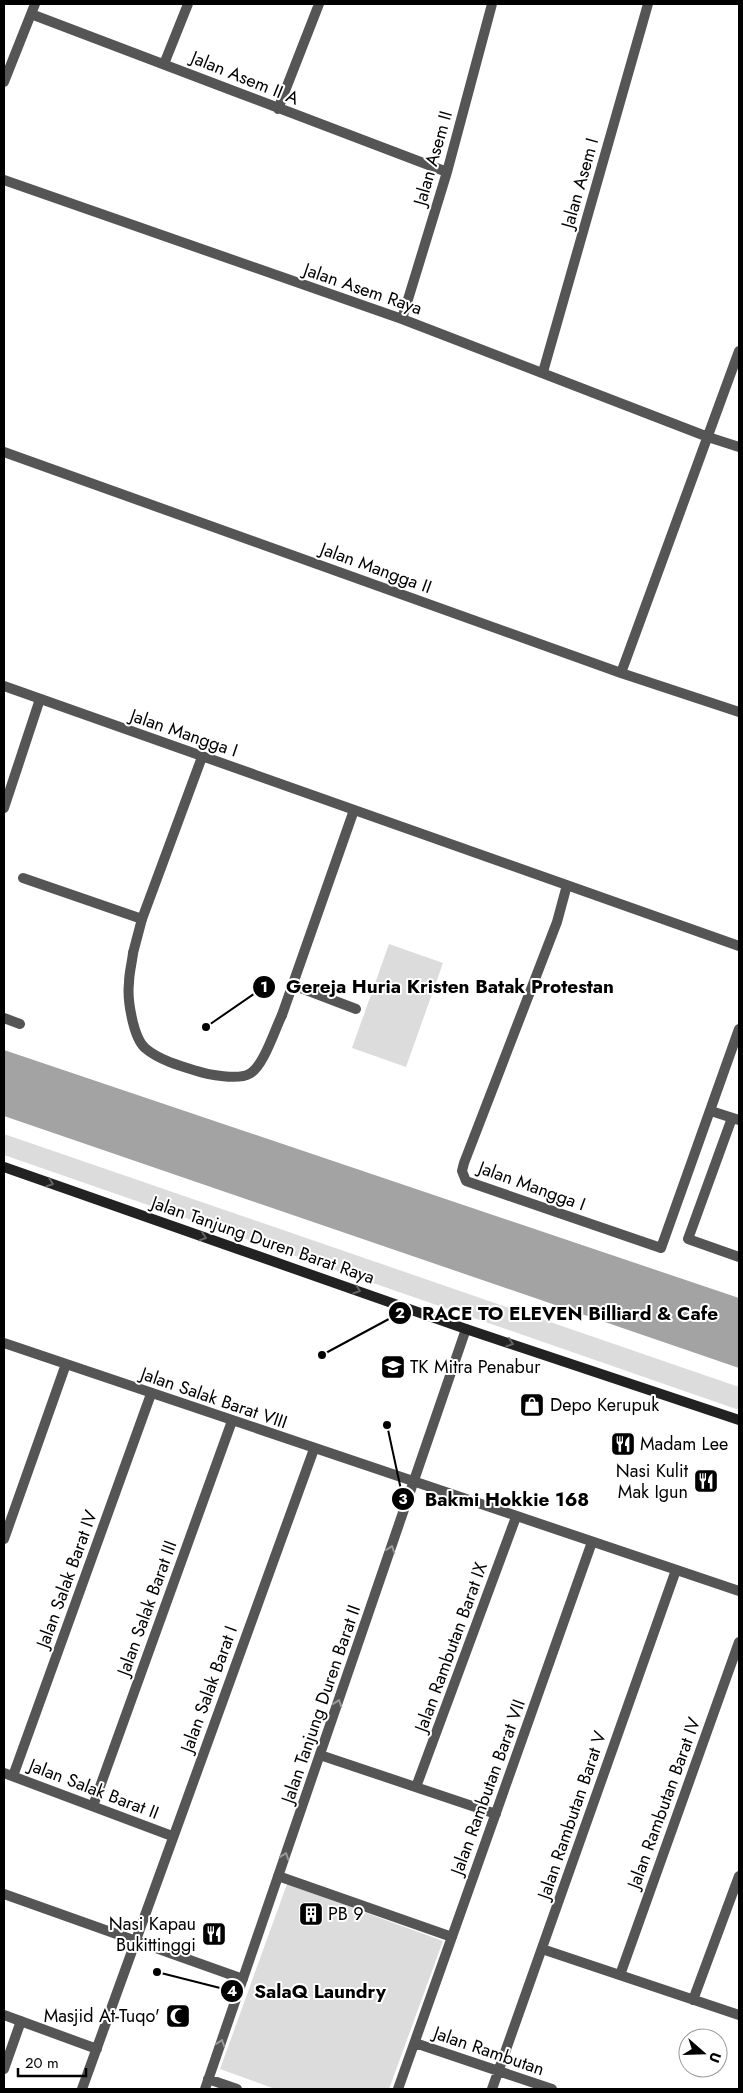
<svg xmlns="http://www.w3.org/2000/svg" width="743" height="2093" viewBox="0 0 743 2093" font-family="Jost,sans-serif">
	<rect width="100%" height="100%" fill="#fff"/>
	<path fill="#dcdcdc" d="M389 944 443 963 406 1067 352 1048Z
		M4 1134 739 1387V1410L4 1155Z
		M287 1884 443 1941 389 2089H275L220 2069Z"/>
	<path fill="#a3a3a3" d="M4 1050 739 1298V1368L4 1116Z"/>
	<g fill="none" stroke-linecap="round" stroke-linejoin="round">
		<path stroke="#555" stroke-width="10" d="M23 878 142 919
			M133 953C132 963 129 973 129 983 127 999 133 1037 145 1048 159 1060 180 1066 197 1071 208 1075 239 1080 249 1074 263 1068 275 1029 282 1015
			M293 985 356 1009"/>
		<path stroke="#555" stroke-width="10" d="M31 14C170 66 308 120 447 172
			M164 64 188 4
			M4 82 35 4
			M278 109 319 4
			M4 180 402 319 708 437 739 447
			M402 319 447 172 492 4
			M543 372 648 4
			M4 452 621 673 739 712
			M621 673 739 351
			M4 686 739 946
			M4 808 40 699
			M567 885 557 922 464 1163 462 1171 466 1181 661 1248 739 1029
			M133 953 142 919 202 757
			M282 1015 354 810
			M4 1018 20 1024
			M711 1111 739 1120
			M732 1118 688 1239 739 1257
			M4 1343 739 1591
			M4 1539 66 1364
			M320 1755 496 1814
			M4 1773 172 1836
			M13 1776 151 1394
			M416 1787 516 1517
			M93 1806 232 1421
			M278 1876 452 1937
			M4 1894 243 1979
			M542 1949 739 2015
			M620 1975 739 1642
			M693 2000 739 1876
			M4 2015 97 2049
			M415 2043 552 2089
			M4 2069 21 2021
			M208 2079 237 2089
			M82 2089 314 1449
			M205 2089 466 1329
			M398 2089 592 1542
			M492 2089 676 1570"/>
		<path stroke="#222" stroke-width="10" d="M4 1167 466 1329 739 1420"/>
	</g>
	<defs><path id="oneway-chevron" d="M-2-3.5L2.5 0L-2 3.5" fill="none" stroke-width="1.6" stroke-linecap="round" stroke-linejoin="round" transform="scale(1.25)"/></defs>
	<g stroke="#646464">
		<use href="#oneway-chevron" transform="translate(50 1183) rotate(19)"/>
		<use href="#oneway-chevron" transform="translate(203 1237) rotate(19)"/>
		<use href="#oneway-chevron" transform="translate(357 1290) rotate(19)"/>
		<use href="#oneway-chevron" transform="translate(510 1343) rotate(18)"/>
	</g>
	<g stroke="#999">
		<use href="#oneway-chevron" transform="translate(391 1549) rotate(-71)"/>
		<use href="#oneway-chevron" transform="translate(338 1703) rotate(-71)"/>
		<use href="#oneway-chevron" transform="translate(285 1856) rotate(-71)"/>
		<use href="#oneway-chevron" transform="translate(221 2043) rotate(-71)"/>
	</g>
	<defs>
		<symbol id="school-square" viewBox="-11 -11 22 22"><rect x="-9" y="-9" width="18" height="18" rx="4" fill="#000" stroke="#fff"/><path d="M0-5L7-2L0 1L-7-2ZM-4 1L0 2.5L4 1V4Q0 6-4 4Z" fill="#fff"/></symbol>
		<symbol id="shop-square" viewBox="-11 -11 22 22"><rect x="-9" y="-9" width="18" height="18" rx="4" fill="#000" stroke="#fff"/><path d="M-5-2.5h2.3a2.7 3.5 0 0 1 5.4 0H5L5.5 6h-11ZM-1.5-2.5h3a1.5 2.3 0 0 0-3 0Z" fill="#fff"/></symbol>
		<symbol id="restaurant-square" viewBox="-11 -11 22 22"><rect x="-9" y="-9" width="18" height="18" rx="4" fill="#000" stroke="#fff"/><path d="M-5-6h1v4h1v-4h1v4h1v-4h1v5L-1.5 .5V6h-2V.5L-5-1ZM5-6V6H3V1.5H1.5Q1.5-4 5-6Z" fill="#fff"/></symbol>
		<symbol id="building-square" viewBox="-11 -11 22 22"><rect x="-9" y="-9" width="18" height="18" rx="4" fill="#000" stroke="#fff"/><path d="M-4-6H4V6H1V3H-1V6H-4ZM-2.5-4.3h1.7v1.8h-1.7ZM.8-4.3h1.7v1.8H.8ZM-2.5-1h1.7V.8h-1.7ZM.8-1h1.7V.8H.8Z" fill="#fff"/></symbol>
		<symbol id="mosque-square" viewBox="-11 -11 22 22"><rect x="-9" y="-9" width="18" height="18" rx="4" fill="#000" stroke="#fff"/><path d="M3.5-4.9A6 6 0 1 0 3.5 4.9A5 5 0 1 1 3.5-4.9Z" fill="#fff"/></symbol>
	</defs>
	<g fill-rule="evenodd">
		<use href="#school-square" x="379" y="1353" width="28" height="28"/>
		<use href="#shop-square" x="518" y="1391" width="28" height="28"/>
		<use href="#restaurant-square" x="609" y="1430" width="28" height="28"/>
		<use href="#restaurant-square" x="692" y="1467" width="28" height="28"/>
		<use href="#building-square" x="297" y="1900" width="28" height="28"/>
		<use href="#restaurant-square" x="200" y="1920" width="28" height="28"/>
		<use href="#mosque-square" x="164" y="2002" width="28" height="28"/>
	</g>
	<g text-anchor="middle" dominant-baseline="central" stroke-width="4" stroke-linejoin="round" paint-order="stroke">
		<g font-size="18" fill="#000" stroke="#fff">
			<text transform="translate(245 78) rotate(22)">Jalan Asem II A</text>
			<text transform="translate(433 158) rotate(-74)">Jalan Asem II</text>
			<text transform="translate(580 183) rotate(-74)">Jalan Asem I</text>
			<text transform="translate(363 289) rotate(19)">Jalan Asem Raya</text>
			<text transform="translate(376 568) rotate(20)">Jalan Mangga II</text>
			<text transform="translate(184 733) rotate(19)">Jalan Mangga I</text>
			<text transform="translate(532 1186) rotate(20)">Jalan Mangga I</text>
			<text transform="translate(263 1240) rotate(19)">Jalan Tanjung Duren Barat Raya</text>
			<text transform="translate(214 1398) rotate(19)">Jalan Salak Barat VIII</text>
			<text transform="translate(67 1579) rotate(-70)">Jalan Salak Barat IV</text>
			<text transform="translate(147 1608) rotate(-70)">Jalan Salak Barat III</text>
			<text transform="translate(451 1647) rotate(-70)">Jalan Rambutan Barat IX</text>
			<text transform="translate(209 1689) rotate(-70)">Jalan Salak Barat I</text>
			<text transform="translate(321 1704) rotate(-71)">Jalan Tanjung Duren Barat II</text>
			<text transform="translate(488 1787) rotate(-70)">Jalan Rambutan Barat VII</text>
			<text transform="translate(94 1789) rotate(21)">Jalan Salak Barat II</text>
			<text transform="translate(664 1803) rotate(-70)">Jalan Rambutan Barat IV</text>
			<text transform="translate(572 1815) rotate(-71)">Jalan Rambutan Barat V</text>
			<text transform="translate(489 2051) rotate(19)">Jalan Rambutan</text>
		</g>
		<g font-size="18" fill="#000" stroke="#fff" text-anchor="start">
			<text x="410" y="1367">TK Mitra Penabur</text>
			<text x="550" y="1405">Depo Kerupuk</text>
			<text x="640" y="1444">Madam Lee</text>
			<text x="688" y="1471" text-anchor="end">Nasi Kulit<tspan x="688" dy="21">Mak Igun</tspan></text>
			<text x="328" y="1914">PB 9</text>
			<text x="196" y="1924" text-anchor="end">Nasi Kapau<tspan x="196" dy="21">Bukittinggi</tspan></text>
			<text x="160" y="2016" text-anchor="end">Masjid At-Tuqo'</text>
		</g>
	</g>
	<path fill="none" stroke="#000" stroke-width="2" d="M206 1027L264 987M322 1355L400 1313M387 1425L403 1499M157 1972L232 1991"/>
	<g fill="#000" stroke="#fff" stroke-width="2">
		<circle cx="206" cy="1027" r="5"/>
		<circle cx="322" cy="1355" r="5"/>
		<circle cx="387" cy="1425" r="5"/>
		<circle cx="157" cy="1972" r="5"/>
		<circle cx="264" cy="987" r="12"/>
		<circle cx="400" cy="1313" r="12"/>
		<circle cx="403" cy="1499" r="12"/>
		<circle cx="232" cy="1991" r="12"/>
	</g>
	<g font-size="15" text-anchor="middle" font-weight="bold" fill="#fff">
		<text x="264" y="992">1</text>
		<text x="400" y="1318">2</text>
		<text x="403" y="1504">3</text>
		<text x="232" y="1996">4</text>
	</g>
	<g font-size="19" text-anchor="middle" font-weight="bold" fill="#000" stroke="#fff" stroke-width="4" stroke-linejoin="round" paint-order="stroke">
		<text x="450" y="993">Gereja Huria Kristen Batak Protestan</text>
		<text x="570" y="1320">RACE TO ELEVEN Billiard &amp; Cafe</text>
		<text x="507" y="1506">Bakmi Hokkie 168</text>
		<text x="320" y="1998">SalaQ Laundry</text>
	</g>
	<rect width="743" height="2093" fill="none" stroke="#000000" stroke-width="10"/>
	<g transform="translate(703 2053) rotate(110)"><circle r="24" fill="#ffffff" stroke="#999999"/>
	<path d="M0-4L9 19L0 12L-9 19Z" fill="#000000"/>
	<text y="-8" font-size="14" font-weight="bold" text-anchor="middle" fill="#000000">U</text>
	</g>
	<path d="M18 2068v8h68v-8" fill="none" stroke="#000000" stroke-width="2.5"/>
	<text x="25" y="2068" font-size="15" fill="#000000" stroke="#ffffff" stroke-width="4" paint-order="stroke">20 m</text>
</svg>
